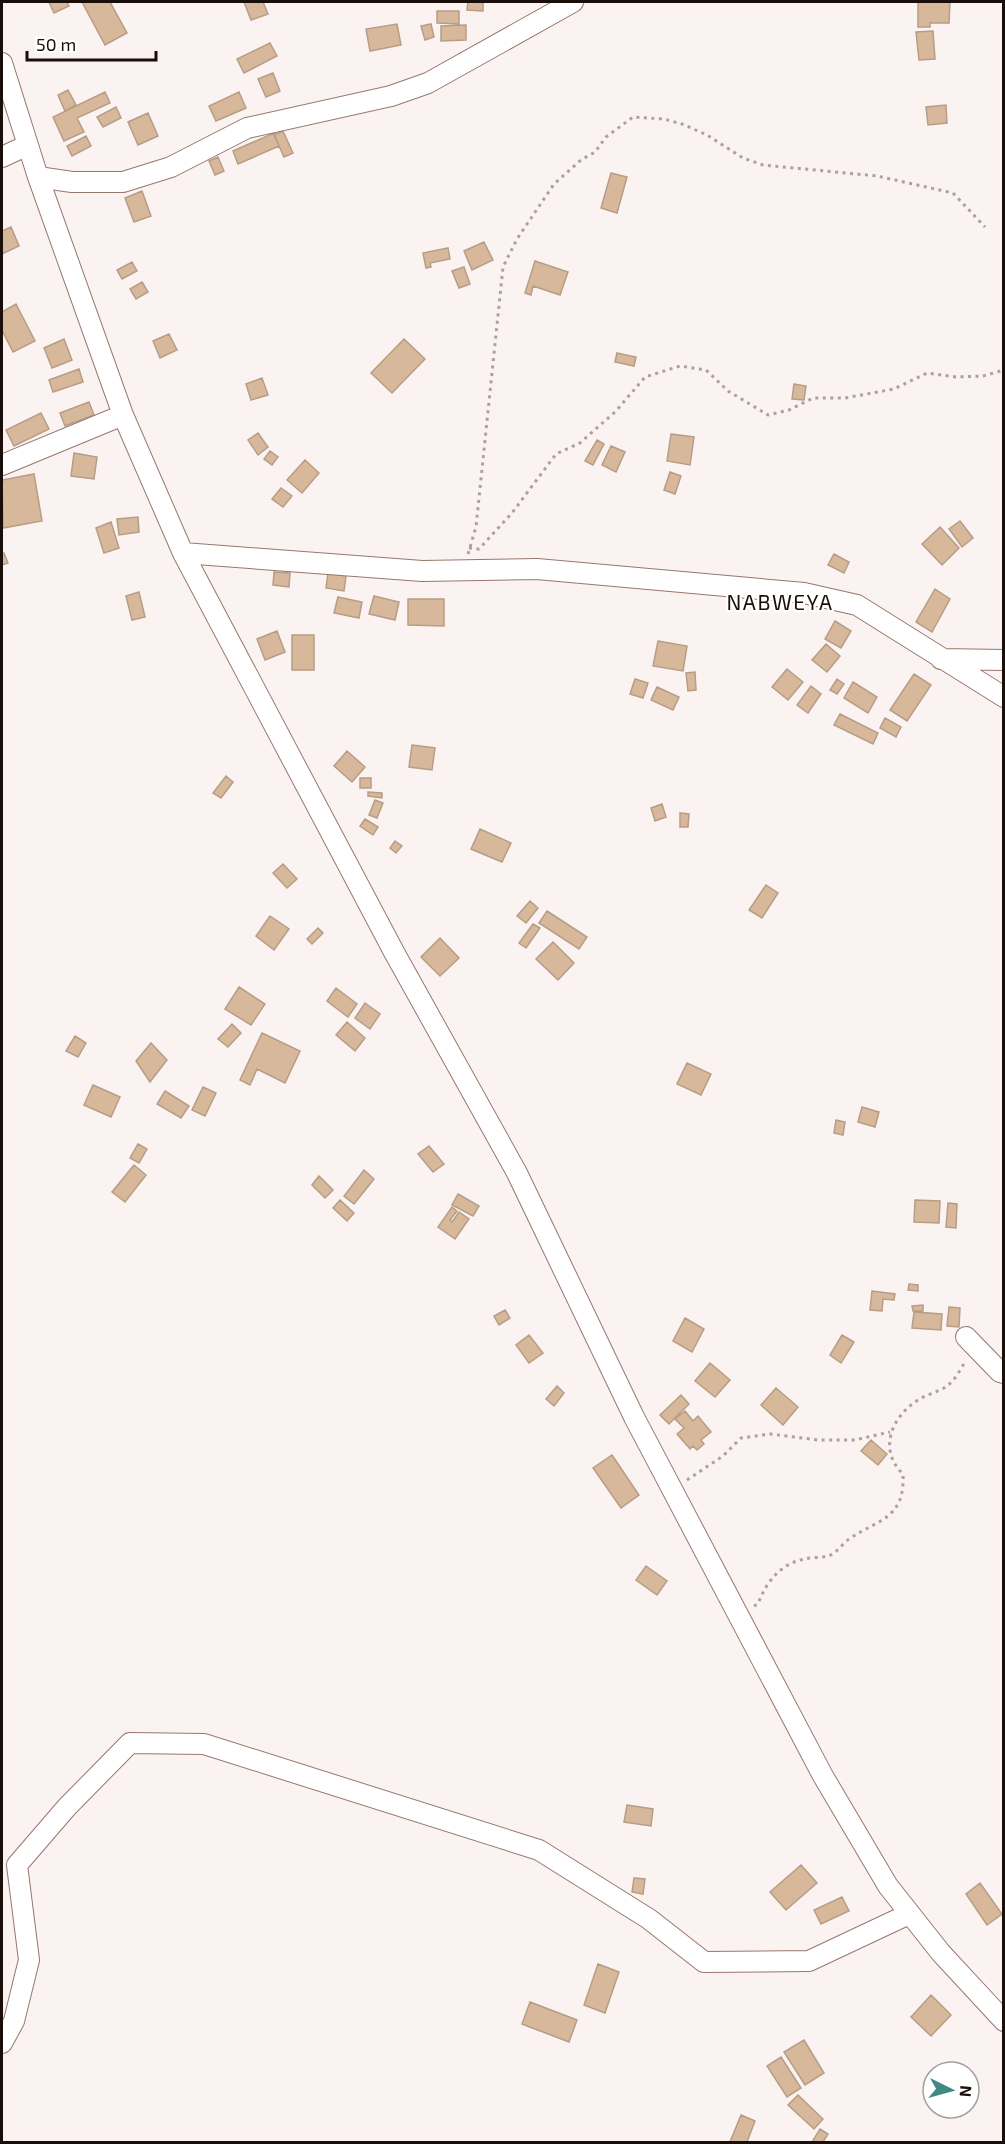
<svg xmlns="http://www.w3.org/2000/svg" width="1005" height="2144" viewBox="0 0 1005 2144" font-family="'Exo 2',sans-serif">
	<rect width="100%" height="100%" fill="#fbf3f1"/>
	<path fill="#d8b89a" stroke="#b69d86" stroke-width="1.5" d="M49 2H67L69 6 54 13Z
		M82 2H110L127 33 105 45Z
		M244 2H263L268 14 251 20Z
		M468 2H483V11L467 10Z
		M918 2H950L949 23H930V27H918Z
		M437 11H459V24L437 23Z
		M397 24 401 45 370 51 366 29Z
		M431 24 434 37 425 40 421 26Z
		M466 25V40L441 41V26Z
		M933 31 935 59 919 60 916 32Z
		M270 43 277 56 244 73 237 59Z
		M273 73 280 91 266 97 258 79Z
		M68 90 76 105 65 111 58 95Z
		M105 92 110 103 77 118 84 132 64 141 53 117Z
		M239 92 246 108 216 121 209 106Z
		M946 105 947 123 928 125 926 107Z
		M116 107 121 118 103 127 97 117Z
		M148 113 158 136 138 145 128 122Z
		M283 131 293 153 284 157 274 135Z
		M274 133 279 146 238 164 233 151Z
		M86 136 91 146 72 156 67 146Z
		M218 157 224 171 215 175 209 161Z
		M611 173 627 177 617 213 601 208Z
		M142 191 151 216 134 222 125 198Z
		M11 227 19 246 2 254V231Z
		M484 242 493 260 472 270 464 251Z
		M448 248 450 259 430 263 431 267 426 268 423 253Z
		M535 261 568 272 560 295 533 286 531 295 525 293Z
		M132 262 137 271 122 279 117 270Z
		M464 267 470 284 459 288 452 271Z
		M142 282 148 292 136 299 130 289Z
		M16 304 35 341 13 352 2 330V312Z
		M169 334 177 350 160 358 153 341Z
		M64 339 72 360 52 368 44 348Z
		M404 339 425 359 392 393 371 373Z
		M617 353 636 357 634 366 615 362Z
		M79 369 83 382 53 392 49 380Z
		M262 378 268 395 251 400 246 384Z
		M794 384 806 386 804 400 792 399Z
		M89 402 94 415 65 426 60 413Z
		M41 413 49 429 14 446 6 430Z
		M258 433 268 447 258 455 248 440Z
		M671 434 694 437 690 465 667 461Z
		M597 440 604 444 593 465 585 461Z
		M611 446 625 452 616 472 602 465Z
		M270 451 278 457 272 465 264 459Z
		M74 453 97 457 94 479 71 476Z
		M305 460 319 473 302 493 287 480Z
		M670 472 681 476 675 494 664 490Z
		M34 474 42 521 3 528 2 480Z
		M281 488 292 496 283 507 272 499Z
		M138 517 139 532 119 535 117 519Z
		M960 521 973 538 962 547 949 529Z
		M111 522 119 548 104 553 96 528Z
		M940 527 959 548 942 565 922 544Z
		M4 553 8 563 2 565V554Z
		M834 554 849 562 844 573 828 565Z
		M274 572 290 573 289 587 273 585Z
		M328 573 346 576 344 591 326 588Z
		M935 589 950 599 932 632 916 622Z
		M139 592 145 617 132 620 126 596Z
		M374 596 399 602 395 620 369 614Z
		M338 597 362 602 359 618 334 613Z
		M408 599H444V626L408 625Z
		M835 621 851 631 841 648 825 639Z
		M277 631 285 652 265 660 257 639Z
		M292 635H314V670H292Z
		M658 641 687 646 683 671 653 666Z
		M826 644 840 656 827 672 812 660Z
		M787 669 803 682 788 700 772 687Z
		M695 672 696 690 688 691 686 673Z
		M914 674 931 685 907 721 890 710Z
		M635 679 648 683 643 698 630 694Z
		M837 679 844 684 837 694 830 690Z
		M853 682 877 697 868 713 844 698Z
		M811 686 821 694 808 713 797 705Z
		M657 687 679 697 673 710 651 700Z
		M840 714 878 733 873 744 834 725Z
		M885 718 901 727 896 737 880 728Z
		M412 745 435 748 432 770 409 767Z
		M347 751 365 767 352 782 334 766Z
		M226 776 233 782 221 798 213 793Z
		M360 778H371V788H360Z
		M368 792 382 793V798L368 796Z
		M375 800 383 803 377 818 369 815Z
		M662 804 666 817 655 821 651 808Z
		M680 813 689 814 688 827H680Z
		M365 819 378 827 373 835 360 826Z
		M480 829 511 843 502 862 471 849Z
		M395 841 402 846 396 853 390 848Z
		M283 864 297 879 287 888 273 873Z
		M766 885 778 893 762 918 749 910Z
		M530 901 538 908 526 923 517 916Z
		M547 911 587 937 579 949 539 923Z
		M270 916 289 929 274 950 256 936Z
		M533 924 540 928 526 948 519 943Z
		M318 928 323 933 312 944 307 939Z
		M440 938 459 958 440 976 421 957Z
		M553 942 574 963 558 980 536 959Z
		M239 987 265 1004 251 1025 225 1009Z
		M336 988 357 1004 348 1017 327 1001Z
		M365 1003 380 1014 370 1029 355 1018Z
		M347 1022 365 1038 355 1051 336 1035Z
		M232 1024 241 1033 228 1047 218 1039Z
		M262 1033 300 1051 285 1083 257 1069 250 1085 240 1080Z
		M75 1036 86 1043 78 1057 66 1051Z
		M151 1043 167 1060 150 1082 136 1061Z
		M687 1063 711 1074 701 1095 677 1084Z
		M93 1085 120 1097 111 1117 84 1105Z
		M203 1087 216 1093 205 1116 192 1110Z
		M165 1091 189 1106 181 1118 157 1104Z
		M862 1107 879 1112 875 1127 858 1122Z
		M836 1120 845 1122 843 1135 834 1133Z
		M138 1144 147 1149 139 1163 130 1158Z
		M429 1146 444 1164 433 1172 418 1154Z
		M134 1165 146 1175 125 1202 112 1192Z
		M364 1170 374 1179 354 1204 344 1196Z
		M319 1176 333 1190 325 1198 312 1185Z
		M458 1194 479 1206 473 1216 452 1205Z
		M340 1200 354 1213 347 1221 333 1208Z
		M915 1200 940 1201 939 1223 914 1222Z
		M948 1203 957 1204 956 1228 946 1227Z
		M452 1207 457 1211 450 1220 452 1222 459 1212 469 1219 455 1239 438 1227Z
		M909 1284 918 1285V1291L908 1290Z
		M872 1291 895 1294 894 1300 883 1299 882 1311 870 1310Z
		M923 1305V1311H913L912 1306Z
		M949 1307 960 1308 959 1327 947 1326Z
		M505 1310 510 1318 499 1325 494 1316Z
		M914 1312 942 1314 941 1330 912 1328Z
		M685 1318 704 1329 692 1352 673 1341Z
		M529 1335 543 1353 529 1363 516 1345Z
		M842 1335 854 1342 841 1363 830 1355Z
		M710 1363 730 1380 715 1397 695 1381Z
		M557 1386 564 1393 554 1406 546 1399Z
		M776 1388 798 1407 783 1425 761 1405Z
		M681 1395 689 1404 669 1424 660 1415Z
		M685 1411 693 1421 698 1416 711 1432 701 1440 704 1444 697 1450 693 1446 690 1449 677 1434 684 1428 675 1419Z
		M871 1440 887 1454 878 1465 861 1451Z
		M612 1455 639 1495 621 1508 593 1468Z
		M646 1566 667 1581 657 1595 636 1580Z
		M627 1805 653 1809 651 1826 624 1822Z
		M801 1865 817 1883 786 1910 770 1892Z
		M634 1878 645 1879 643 1894 632 1892Z
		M980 1883 1002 1914 987 1925 966 1894Z
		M842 1897 849 1911 821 1924 814 1910Z
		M598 1964 619 1972 605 2013 584 2005Z
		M931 1995 951 2015 931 2036 911 2017Z
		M530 2002 577 2020 569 2042 522 2024Z
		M804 2040 824 2073 805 2085 784 2052Z
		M781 2057 801 2088 787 2097 767 2066Z
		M798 2095 823 2119 814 2129 788 2105Z
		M741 2115 755 2121 747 2142H730Z
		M820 2129 828 2134 823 2142H812Z"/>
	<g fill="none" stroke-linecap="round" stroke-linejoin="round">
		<defs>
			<path id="minor" d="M2 63 38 177 123 415 183 553 394 952 517 1173 634 1417 823 1776 888 1886 941 1953 1004 2021
				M2 157 28 145
				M38 177 72 182H123L171 167 247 128 391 96 428 83 573 2
				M2 465 123 415
				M183 553 422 571 537 569 804 593 857 605 1004 697
				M941 659 1004 660
				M966 1337 1000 1372 1004 1373
				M2 2043 14 2021 29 1960 17 1865 67 1807 130 1743 204 1744 539 1850 649 1919 704 1962 809 1961 909 1914"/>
		</defs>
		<use href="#minor" stroke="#98776e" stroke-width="22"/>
		<path stroke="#aba29f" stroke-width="3" stroke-dasharray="3 4.5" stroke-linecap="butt" d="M469 548 479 549 512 513 556 454 580 443 616 411 645 377 680 366 706 370 728 391 768 415 789 410 813 398H845L894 389 927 373 956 377 983 376 1004 370
			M468 554 476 527 503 267 517 239 554 184 581 160 595 152 606 137 633 117 664 119 682 124 707 135 743 158 763 165 877 176 953 193 985 227
			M687 1480 723 1456 741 1438 770 1434 818 1440H855L890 1432
			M754 1606 758 1604C766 1582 781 1563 805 1559 812 1557 821 1558 828 1556 836 1554 842 1544 849 1539 879 1519 905 1519 903 1474 878 1450 891 1417 918 1400 927 1394 940 1392 948 1385 955 1380 960 1370 965 1362"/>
		<use href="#minor" stroke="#fff" stroke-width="20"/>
	</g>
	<g text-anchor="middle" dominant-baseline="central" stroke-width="4.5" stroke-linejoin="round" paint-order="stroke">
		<g font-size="21" letter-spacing="1.5" fill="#1a0e0b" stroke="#fff">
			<text x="780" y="601">NABWEYA</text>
		</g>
	</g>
	<rect width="1005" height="2144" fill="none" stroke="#1a0e0b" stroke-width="6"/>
	<g transform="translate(951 2090) rotate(95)"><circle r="28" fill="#ffffff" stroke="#a39f9d" stroke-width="1.5"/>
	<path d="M0-4.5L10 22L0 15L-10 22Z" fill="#418983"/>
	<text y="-9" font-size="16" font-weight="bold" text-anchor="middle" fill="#1a0e0b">N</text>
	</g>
	<path d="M27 51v9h129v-9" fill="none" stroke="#1a0e0b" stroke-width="3"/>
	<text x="36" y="51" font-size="18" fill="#1a0e0b" stroke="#ffffff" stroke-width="4.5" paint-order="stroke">50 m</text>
</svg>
